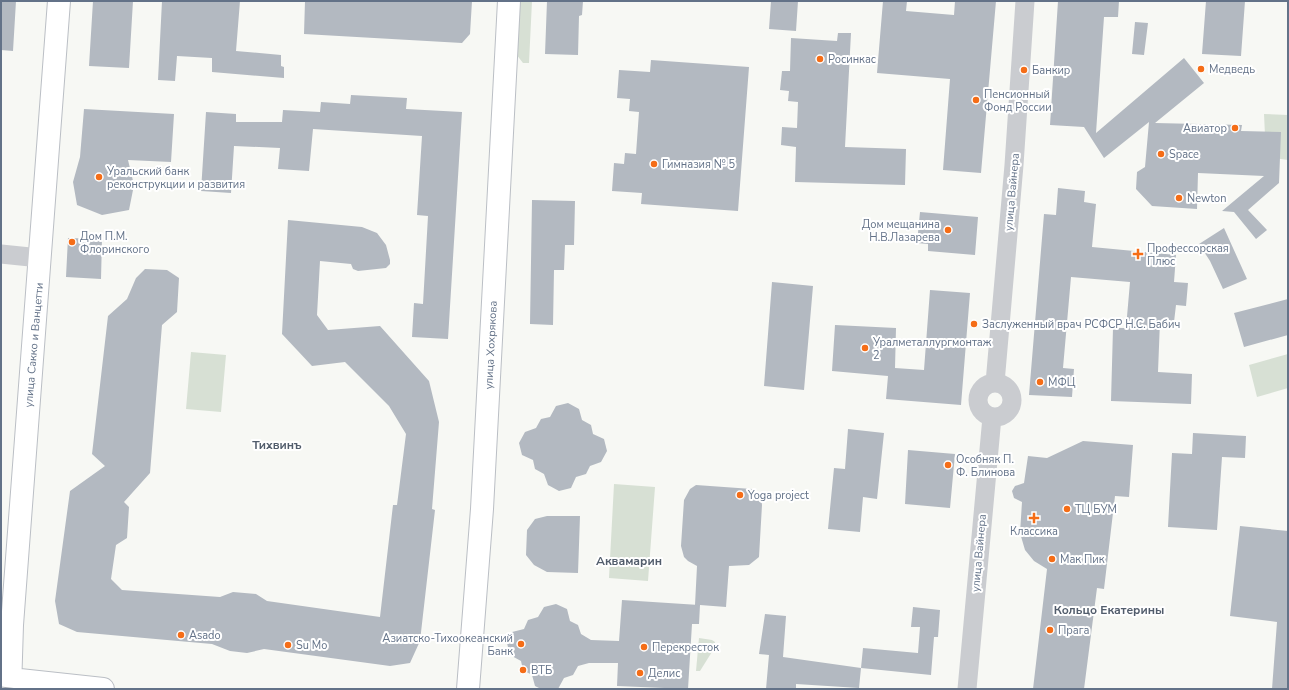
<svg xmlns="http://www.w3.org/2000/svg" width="1289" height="690" viewBox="0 0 1289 690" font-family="'Nunito Sans',sans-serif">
	<rect width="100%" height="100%" fill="#f7f8f4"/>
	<path fill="#d7e0d4" d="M518 1H532L529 63H523L516 54Z
		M1264 114 1288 115V160L1266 157Z
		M191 352 226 355 221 412 186 409Z
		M1288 354V388L1257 397 1249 365Z
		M614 484 655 487 648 581 609 578Z
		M699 638 712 640 715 642V647L700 671H696Z"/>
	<path fill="#b3b9c1" d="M1 1H16L13 51 1 50Z
		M93 1H133L129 68 89 66Z
		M162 1H240L236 51 281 55V66L284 67V78L212 72V58L177 56 175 81 158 80Z
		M305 1H472L470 34 462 43 304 34Z
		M547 1H583L582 15 579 16 578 55 545 54Z
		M771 1H798L796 31 769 29Z
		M883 1H907L906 11 954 15 955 1H996L981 173 943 170 950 79 877 73Z
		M1058 1H1119L1118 17H1104L1096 133 1184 58 1204 83 1155 123 1242 125 1241 131 1281 132 1279 183 1248 210 1267 230 1256 239 1234 212 1222 211 1264 176 1198 173 1197 209 1152 206 1136 189 1137 172 1145 167 1149 122 1104 158 1084 127 1050 125Z
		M1206 1H1245L1241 56 1202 54Z
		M1135 22 1148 23 1144 55 1132 54Z
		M838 33H851L845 147 906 149 905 185 795 182 796 147 781 145 782 127 797 128 798 102 788 101 789 91 780 90 782 71H790L791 38 837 41Z
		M651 60 749 67 738 211 641 204 642 193 612 191 614 163 624 164 625 153 636 154 639 112 629 111 630 99 617 98 619 70 650 72Z
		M351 95 407 98 406 109 462 112 448 339 412 337 414 303 423 304 428 216 417 215 422 136 313 129 309 171 278 169 280 148 234 146 231 193 201 191 206 112 236 114V122H282L283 110 320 112 321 102 350 104Z
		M84 109 174 114 171 162 128 160 134 185 129 210 102 215 77 205 73 182 80 157Z
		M1058 188 1085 191 1084 202 1096 204 1092 247 1176 255 1174 282 1188 283 1186 306 1176 305 1174 322 1160 321 1158 372 1192 374 1191 404 1111 401 1113 328H1126L1130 282 1071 277 1063 368 1074 369 1072 397 1029 395 1044 214 1056 215Z
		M532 200 575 201 574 245H565L564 270H554L553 325 530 324Z
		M920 212 978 217 975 255 928 251V244L917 243Z
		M288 220 362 227 377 233 386 245 390 260V264L386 268 358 271 353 269 351 264 320 261 317 315 328 330 380 326 429 381 439 422 432 509 435 510 420 641 410 663 390 666 264 649 247 653 230 651 212 644 77 632 59 624 55 601 70 491 105 466 92 454 108 316 127 299 136 278 145 269 167 270 179 278 177 312 162 325 150 473 124 502 129 507 127 538 116 545 111 579 122 590 220 597 233 592 256 594 267 601 380 617 393 505H397L406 434 389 406 345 362 312 366 282 334Z
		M1224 228 1247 279 1223 289 1210 261 1199 244Z
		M68 238 102 239 101 279 66 277Z
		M772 282 813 286 804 390 764 386Z
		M930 290 970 293 961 405 886 399 888 376 832 371 835 325 896 328 895 368 924 370Z
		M1288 299V335L1244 347 1234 313Z
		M568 403 579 409 582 420 591 425 593 434 604 439 607 451 601 462 590 466 586 474 576 477 571 488 559 491 548 485 544 474 535 469 533 460 522 455 519 443 525 432 536 428 541 419 550 417 556 406Z
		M848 429 884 433 877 499 863 497 860 532 828 529 834 468 845 469Z
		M1193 433 1246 436 1245 458 1222 457 1217 530 1168 527 1172 453 1192 454Z
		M1083 441 1133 445 1129 497 1115 496 1104 589 1097 588 1084 689H1033L1047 569 1034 561 1025 550 1020 533 1022 502 1014 498 1012 491 1015 486 1024 483 1028 456 1047 458Z
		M908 450 955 454 950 508 905 504Z
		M696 485 752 489 761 498 762 505 759 557 749 565 729 566 726 607 700 605 699 624H692L688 689 617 686 618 663H589L578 666 573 675 564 678 558 689H541L535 686 532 675 523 670 521 661 510 655 507 643 512 632 524 629 528 620 538 617 544 607 556 604 567 609 570 621 578 625 581 634 591 640 619 641 622 600 699 605H695L697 566 688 561 684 557 681 546 684 500 690 489Z
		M547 516H580L578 573 547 572 534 565 526 555 527 530 535 519Z
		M1240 526 1288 531V689H1272L1277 622 1230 616Z
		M913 607 940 610 938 637H934L931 675 861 668 863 648 918 653 920 627H911Z
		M765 614 786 616 783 657 861 668 859 688 796 684V689H766L769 655 759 654Z"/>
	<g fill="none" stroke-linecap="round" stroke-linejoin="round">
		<defs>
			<path id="secondary" d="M1 678 103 689
				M10 689 12 625 59 1
				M468 689 482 509 509 1"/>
		</defs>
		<use href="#secondary" stroke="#bbbfc5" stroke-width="24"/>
		<path stroke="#caccd0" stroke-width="19" d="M1 254 40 258
			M995 383 1014 165 1025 1
			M978 400a17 17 0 1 1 34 0a17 17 0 1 1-34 0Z
			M967 689 992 417"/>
		<use href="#secondary" stroke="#fff" stroke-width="22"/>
		<path stroke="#a8adb4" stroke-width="1" d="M1 687 18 689"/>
	</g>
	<g fill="#f56d17" stroke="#fff" stroke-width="1.5">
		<circle cx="820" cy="59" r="4"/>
		<circle cx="1201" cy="69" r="4"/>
		<circle cx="1024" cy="70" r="4"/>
		<circle cx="976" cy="100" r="4"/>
		<circle cx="1235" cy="128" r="4"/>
		<circle cx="1161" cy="154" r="4"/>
		<circle cx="654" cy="164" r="4"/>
		<circle cx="99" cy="177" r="4"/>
		<circle cx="1179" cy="198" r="4"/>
		<circle cx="948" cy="230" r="4"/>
		<circle cx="72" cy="242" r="4"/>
		<path d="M1136 248h4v4h4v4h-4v4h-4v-4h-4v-4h4z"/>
		<circle cx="974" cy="324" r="4"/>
		<circle cx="865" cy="348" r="4"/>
		<circle cx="1040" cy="382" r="4"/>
		<circle cx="948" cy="465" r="4"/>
		<circle cx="740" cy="495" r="4"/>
		<circle cx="1067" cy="509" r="4"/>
		<path d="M1032 512h4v4h4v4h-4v4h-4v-4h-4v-4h4z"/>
		<circle cx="1052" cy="559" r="4"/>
		<circle cx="1050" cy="630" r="4"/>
		<circle cx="181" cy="635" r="4"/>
		<circle cx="521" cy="644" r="4"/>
		<circle cx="288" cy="645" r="4"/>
		<circle cx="644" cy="647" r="4"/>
		<circle cx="523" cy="670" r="4"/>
		<circle cx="640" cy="673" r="4"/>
	</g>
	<g text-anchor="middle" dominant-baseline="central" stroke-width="4" stroke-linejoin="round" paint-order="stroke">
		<g font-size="11" fill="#637288" stroke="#fff" text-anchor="start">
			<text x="828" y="59">Росинкас</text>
			<text x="1209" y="69">Медведь</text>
			<text x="1032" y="70">Банкир</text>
			<text x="984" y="94">Пенсионный<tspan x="984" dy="13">Фонд России</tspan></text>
			<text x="1227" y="128" text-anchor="end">Авиатор</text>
			<text x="1169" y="154">Space</text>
			<text x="662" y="164">Гимназия № 5</text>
			<text x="107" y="171">Уральский банк<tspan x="107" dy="13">реконструкции и развития</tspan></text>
			<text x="1187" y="198">Newton</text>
			<text x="940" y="224" text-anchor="end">Дом мещанина<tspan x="940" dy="13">Н.В.Лазарева</tspan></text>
			<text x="80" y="236">Дом П.М.<tspan x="80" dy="13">Флоринского</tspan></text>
			<text x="1147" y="248">Профессорская<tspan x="1147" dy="13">Плюс</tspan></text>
			<text x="982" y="324">Заслуженный врач РСФСР Н.С. Бабич</text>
			<text x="873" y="342">Уралметаллургмонтаж<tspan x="873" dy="13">2</tspan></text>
			<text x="1048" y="382">МФЦ</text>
			<text x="956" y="459">Особняк П.<tspan x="956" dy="13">Ф. Блинова</tspan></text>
			<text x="748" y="495">Yoga projeсt</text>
			<text x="1075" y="509">ТЦ БУМ</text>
			<text x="1034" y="531" text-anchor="middle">Классика</text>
			<text x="1060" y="559">Мак Пик</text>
			<text x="1058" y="630">Прага</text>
			<text x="189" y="635">Asado</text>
			<text x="513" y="638" text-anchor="end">Азиатско-Тихоокеанский<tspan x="513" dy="13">Банк</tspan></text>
			<text x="296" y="645">Su Mo</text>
			<text x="652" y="647">Перекресток</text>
			<text x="531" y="670">ВТБ</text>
			<text x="648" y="673">Делис</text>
		</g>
		<g font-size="11" fill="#637288" stroke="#fff">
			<text transform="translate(1012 192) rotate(-85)">улица Вайнера</text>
			<text transform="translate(34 345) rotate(-85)">улица Сакко и Ванцетти</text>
			<text transform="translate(491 345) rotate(-87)">улица Хохрякова</text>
			<text transform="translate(979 553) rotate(-85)">улица Вайнера</text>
		</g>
		<g font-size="12" font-weight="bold" fill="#525d6c" stroke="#fff">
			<text x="277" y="445">Тихвинъ</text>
			<text x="629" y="561">Аквамарин</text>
			<text x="1109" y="610">Кольцо Екатерины</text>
		</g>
	</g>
	<rect width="1289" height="690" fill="none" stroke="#637288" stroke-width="4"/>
</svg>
